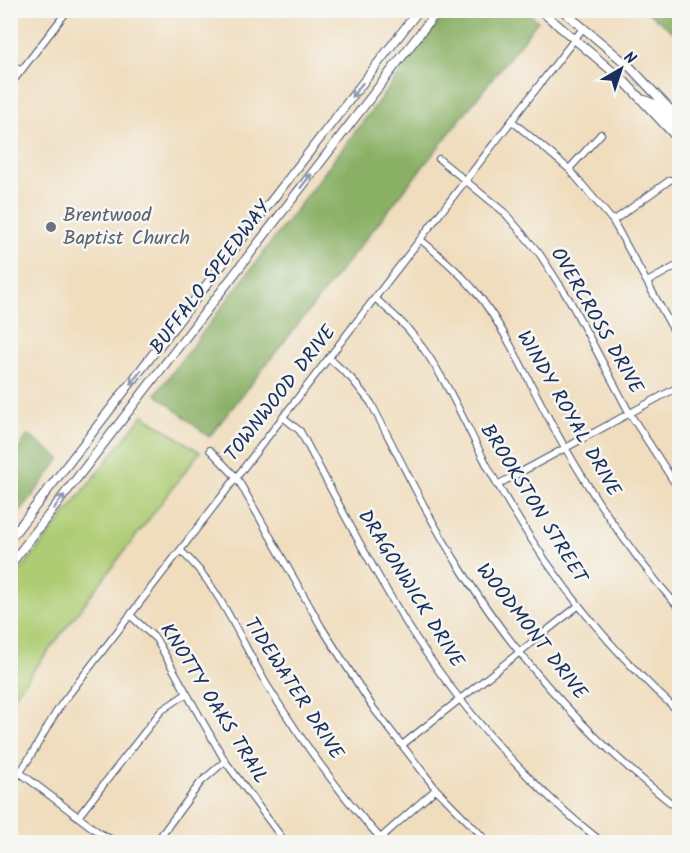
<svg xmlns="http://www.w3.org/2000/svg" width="690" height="853" viewBox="0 0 690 853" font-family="Kalam,sans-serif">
	<rect width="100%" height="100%" fill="#f6f6f2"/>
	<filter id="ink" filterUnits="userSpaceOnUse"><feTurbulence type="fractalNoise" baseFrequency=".0167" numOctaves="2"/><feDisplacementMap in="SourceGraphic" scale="12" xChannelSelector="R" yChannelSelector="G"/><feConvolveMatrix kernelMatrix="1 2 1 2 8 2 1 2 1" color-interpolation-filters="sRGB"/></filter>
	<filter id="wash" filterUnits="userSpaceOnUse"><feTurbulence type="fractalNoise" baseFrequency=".008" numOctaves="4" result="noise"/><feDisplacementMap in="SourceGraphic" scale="24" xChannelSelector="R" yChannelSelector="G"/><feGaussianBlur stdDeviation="1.35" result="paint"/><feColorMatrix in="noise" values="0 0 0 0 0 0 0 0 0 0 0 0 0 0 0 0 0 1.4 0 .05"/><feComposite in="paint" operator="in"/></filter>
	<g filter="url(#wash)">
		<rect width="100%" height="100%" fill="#f0ddbd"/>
		<path fill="#aecc73" stroke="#647e68" stroke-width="1.5" d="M143 415 200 452 11 700V583Z"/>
		<path fill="#8ab065" stroke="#527062" stroke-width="1.5" d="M447 11H525L538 21 209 437 156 394Z
			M646 11H679V36Z
			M28 435 60 459 11 524V459Z"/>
	</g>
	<g filter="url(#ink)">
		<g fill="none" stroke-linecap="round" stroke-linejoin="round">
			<defs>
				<path id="minor" d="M10 63 21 71
					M10 85 68 10
					M512 121 569 169 613 221 680 342
					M439 159 504 212 539 253 570 301 630 414 680 491
					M569 169 601 134
					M613 221 670 180
					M421 240C444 259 466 278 483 301 516 347 537 401 566 449 599 506 635 559 680 609
					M647 282 680 264
					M376 299C388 310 402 321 412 334 449 378 469 436 498 485 547 571 606 647 680 713
					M329 358 351 378 371 403C400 459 428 518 462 571 520 663 594 744 680 810
					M284 418 300 431C338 502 374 574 418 641 468 716 531 787 602 842
					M210 450 237 478 322 628 374 709 436 789 488 842
					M497 485 680 386
					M181 551C220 586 240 640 267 685 301 740 340 795 384 842
					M131 616 156 639 225 761 285 842
					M402 745 578 606
					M10 765 98 832 116 842
					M10 786C32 759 44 729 63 702L584 27
					M78 817 161 711 186 694
					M156 842 201 782 225 761
					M376 842 436 789"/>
				<path id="secondary" d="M540 10 625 82 680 141
					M562 10 630 67 680 120
					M645 100 657 105 680 131
					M10 539 419 10
					M10 565 438 10"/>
			</defs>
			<use href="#minor" stroke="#3b496c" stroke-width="8"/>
			<use href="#secondary" stroke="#3b496c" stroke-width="10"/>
			<use href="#minor" stroke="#fff" stroke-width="6"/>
			<use href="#secondary" stroke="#fff" stroke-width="8"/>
		</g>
		<defs><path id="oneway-shaft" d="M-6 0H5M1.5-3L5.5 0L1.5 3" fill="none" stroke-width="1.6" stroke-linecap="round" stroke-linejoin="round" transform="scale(1.5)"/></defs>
		<g stroke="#8d97ae">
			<use href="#oneway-shaft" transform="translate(357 90) rotate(128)"/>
			<use href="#oneway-shaft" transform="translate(306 181) rotate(-52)"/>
			<use href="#oneway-shaft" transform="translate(136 377) rotate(128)"/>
			<use href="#oneway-shaft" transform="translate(59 502) rotate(-52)"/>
		</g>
	</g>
	<circle fill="#6b7280" stroke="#f6f6f2" stroke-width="2" cx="51" cy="227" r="6"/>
	<g text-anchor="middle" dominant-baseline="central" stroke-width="5" stroke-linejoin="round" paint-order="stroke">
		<g font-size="20" fill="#5b616d" stroke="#f6f6f2" text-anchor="start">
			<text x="63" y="216">Brentwood<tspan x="63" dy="23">Baptist Church</tspan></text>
		</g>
		<g font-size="20" fill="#1b2f5e" stroke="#f6f6f2">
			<text transform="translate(211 278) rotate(-53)">BUFFALO SPEEDWAY</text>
			<text transform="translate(596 321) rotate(60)">OVERCROSS DRIVE</text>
			<text transform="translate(281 394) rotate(-52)">TOWNWOOD DRIVE</text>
			<text transform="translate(568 414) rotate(60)">WINDY ROYAL DRIVE</text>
			<text transform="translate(533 504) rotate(58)">BROOKSTON STREET</text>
			<text transform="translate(410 589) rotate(58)">DRAGONWICK DRIVE</text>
			<text transform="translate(531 632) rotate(52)">WOODMONT DRIVE</text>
			<text transform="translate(293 689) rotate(57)">TIDEWATER DRIVE</text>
			<text transform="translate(213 704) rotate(58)">KNOTTY OAKS TRAIL</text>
		</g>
	</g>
	<rect width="690" height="853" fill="none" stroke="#f6f6f2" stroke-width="36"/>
	<g transform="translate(621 69) rotate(39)" stroke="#f6f6f2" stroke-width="4.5" paint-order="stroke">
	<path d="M0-4.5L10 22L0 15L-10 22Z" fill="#1b2f5e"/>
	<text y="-9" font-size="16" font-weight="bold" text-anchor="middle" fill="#1b2f5e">N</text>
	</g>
</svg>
